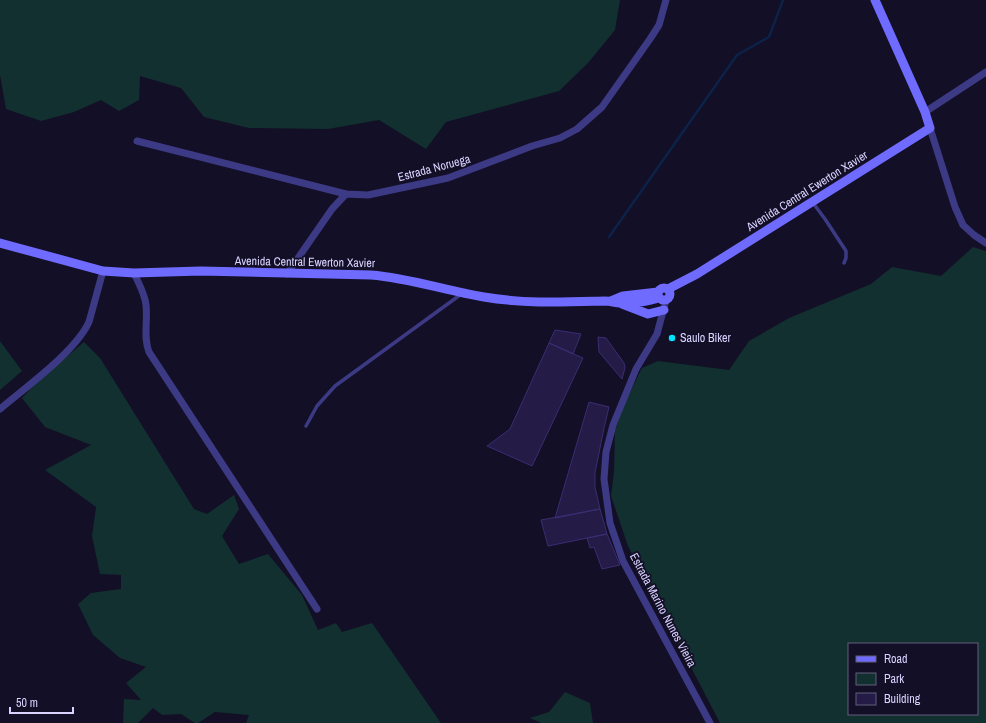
<svg xmlns="http://www.w3.org/2000/svg" width="986" height="723" viewBox="0 0 986 723" font-family="'Archivo Narrow',sans-serif">
	<rect width="100%" height="100%" fill="#130f26"/>
	<path fill="#12302f" fill-rule="evenodd" d="M0 0H620L615 30 588 63 559 91 446 122 426 149 379 120 328 129 249 128 204 117 181 88 140 76 139 100 119 111 101 100 74 112 41 121 6 109 0 75Z
		M973 247 986 251V723H720L628 546 611 496 614 471 615 430 625 402 642 368 658 361 729 370 749 341 789 318 871 284 892 267 941 276ZM849 644H977V714H849Z
		M0 341 22 371 0 390Z
		M84 342 100 358 194 509 207 514 234 495 239 509 222 536 239 564 268 554 302 595 318 630 336 623 342 632 372 623 441 723H246L249 715 215 712 198 723H195L181 714 162 715 153 708 138 723H123L124 699 141 700 126 683 146 667 120 658 93 635 78 604 91 593 121 589V575L100 574 92 536 96 507 45 470 91 445 45 427 22 398 40 379Z
		M565 692 590 703 593 723H541L530 718 549 712Z"/>
	<g fill="none" stroke-linecap="round" stroke-linejoin="round">
		<path stroke="#0c2248" stroke-width="2.5" d="M609 237 737 55 769 37 783 0"/>
	</g>
	<path fill="#241b47" stroke="#3b2d73" d="M555 330 581 334 573 354 549 343Z
		M598 337 606 338 624 363 625 368 622 379 599 352Z
		M549 343 583 358 532 466 487 446 510 429Z
		M589 402 609 407 604 428 595 473V487L600 509 555 518Z
		M600 509 607 534 548 546 541 520Z
		M607 534 620 565 602 569 594 547 590 548 587 538Z"/>
	<g fill="none" stroke-linecap="round" stroke-linejoin="round">
		<path stroke="#3d3a85" stroke-width="3.5" d="M813 203 825 219 846 251V258L844 263
			M306 426 317 406 335 386 460 295"/>
		<path stroke="#3d3a85" stroke-width="7" d="M925 112 986 72
			M930 128 955 207 963 225 974 235 986 243
			M137 141 346 194 368 195 448 178 532 146 560 138 577 129 602 107 650 39 659 25 666 0
			M134 273C139 284 145 294 146 305 148 321 143 337 149 352L317 609
			M287 274 332 209 346 194
			M666 300 657 334 636 369 613 425 606 452 604 479 610 523 623 561 710 723
			M0 409C26 387 75 352 89 322L103 271"/>
		<path stroke="#6f6bff" stroke-width="9" d="M0 243 103 271 134 273 201 271 371 275C410 278 446 291 484 297 524 304 566 302 605 301 611 301 615 303 620 303 633 305 647 301 659 298
			M658 294a6 6 0 1 1 12 0a6 6 0 1 1-12 0Z
			M668 289 697 274 930 128 925 112 875 0
			M611 301 623 296 658 292
			M622 304 648 314 664 310"/>
	</g>
	<circle fill="#00e5ff" stroke="#130f26" stroke-width="1.5" cx="672" cy="338" r="4"/>
	<g text-anchor="middle" dominant-baseline="central" stroke-width="3.5" stroke-linejoin="round" paint-order="stroke">
		<g font-size="12" fill="#d9d4ff" stroke="#130f26">
			<text transform="translate(434 168) rotate(-15)">Estrada Noruega</text>
			<text transform="translate(807 191) rotate(-32)">Avenida Central Ewerton Xavier</text>
			<text transform="translate(305 262) rotate(1)">Avenida Central Ewerton Xavier</text>
			<text transform="translate(663 610) rotate(62)">Estrada Marino Nunes Vieira</text>
		</g>
		<g font-size="12" fill="#d9d4ff" stroke="#130f26" text-anchor="start">
			<text x="680" y="338">Saulo Biker</text>
		</g>
	</g>
	<rect x="848" y="643" width="130" height="72" fill="#130f26" stroke="#625e7d"/>
	<rect x="856" y="656" width="20" height="6" fill="#6f6bff" stroke="#625e7d"/>
	<text x="884" y="663" font-size="12" fill="#d9d4ff">Road</text>
	<rect x="856" y="673" width="20" height="12" fill="#12302f" stroke="#625e7d"/>
	<text x="884" y="683" font-size="12" fill="#d9d4ff">Park</text>
	<rect x="856" y="693" width="20" height="12" fill="#241b47" stroke="#625e7d"/>
	<text x="884" y="703" font-size="12" fill="#d9d4ff">Building</text>
	<path d="M10 707v6h63v-6" fill="none" stroke="#d9d4ff" stroke-width="2"/>
	<text x="16" y="707" font-size="12" fill="#d9d4ff" stroke="#130f26" stroke-width="3" paint-order="stroke">50 m</text>
</svg>
